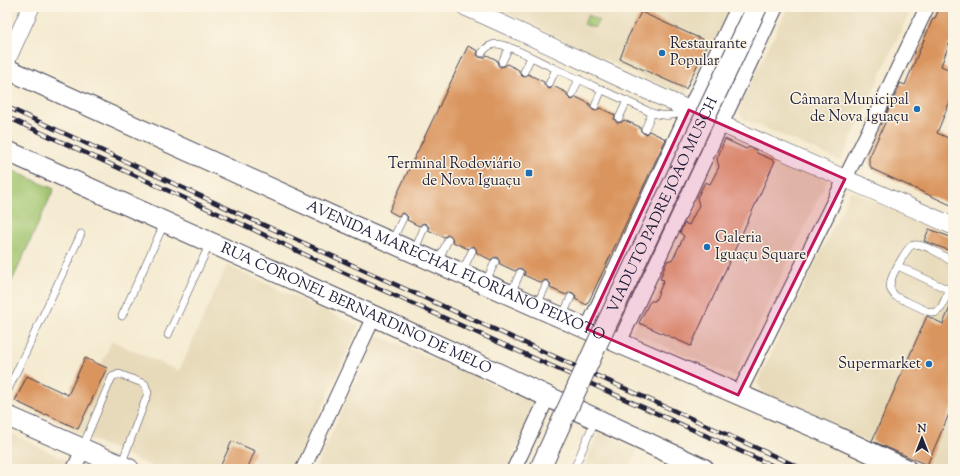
<svg xmlns="http://www.w3.org/2000/svg" width="960" height="476" viewBox="0 0 960 476" font-family="'Sorts Mill Goudy',serif">
	<rect width="100%" height="100%" fill="#fcf5e5"/>
	<filter id="ink" filterUnits="userSpaceOnUse"><feTurbulence type="fractalNoise" baseFrequency=".025" numOctaves="2"/><feDisplacementMap in="SourceGraphic" scale="8" xChannelSelector="R" yChannelSelector="G"/><feConvolveMatrix kernelMatrix="1 2 1 2 8 2 1 2 1" color-interpolation-filters="sRGB"/></filter>
	<filter id="wash" filterUnits="userSpaceOnUse"><feTurbulence type="fractalNoise" baseFrequency=".012" numOctaves="4" result="noise"/><feDisplacementMap in="SourceGraphic" scale="16" xChannelSelector="R" yChannelSelector="G"/><feGaussianBlur stdDeviation="0.9" result="paint"/><feColorMatrix in="noise" values="0 0 0 0 0 0 0 0 0 0 0 0 0 0 0 0 0 1.4 0 .05"/><feComposite in="paint" operator="in"/></filter>
	<g filter="url(#wash)">
		<rect width="100%" height="100%" fill="#f5ebd2"/>
		<path fill="#e7daba" d="M492 7H731L687 97Z
			M788 7H912L841 161 744 119 738 110Z
			M721 130 827 180 734 376 632 332Z
			M851 190 953 236V469H927L765 395 757 383Z
			M227 266 359 326 294 469H157L71 430 112 341 179 371Z
			M377 335 536 403 508 469H315Z
			M7 432 68 461 65 469H7Z
			M599 432 637 450 629 469H583Z"/>
		<path fill="#a0c46e" stroke="#617354" d="M588 15 599 20 594 28 584 24Z
			M7 168 54 189 7 292Z"/>
		<g id="blocks">
			<path fill="#da955e" d="M940 7H953V46L949 44 941 66 953 71V94L937 133 953 140V206L872 169 869 163V158L888 116 886 115 897 91 900 83 905 85 933 18H935Z
				M641 12 708 42 686 89 620 59 628 37Z
				M468 46 478 51 477 55 479 57 484 58 487 55 497 60 498 65 500 67 505 66 507 64 519 70V73L522 76 525 77 528 74 544 82V85L547 88 550 89 553 86 567 93V96L570 99 573 100 576 97 590 104V107L593 110 596 111 600 108 615 115 614 119 617 123 622 122 624 120 640 127V130L643 133 646 134 649 131 666 139 587 305 575 299 576 296 573 293 570 292 566 295 550 288 551 284 548 281 545 280 541 283 524 275 525 272 522 269 519 268 515 271 500 264 499 260 497 257 493 258 491 260 477 253 476 249 474 246 470 247 468 249 453 242 452 238 450 235H447L444 237 428 230 429 227 426 224 423 223 419 226 407 220 408 217 405 214 402 213 398 216 389 211Z
				M725 139 746 149 749 147 756 150 757 153 775 161 691 346 639 323 649 303 651 301H655L664 280 660 279 667 261 673 259 684 236 680 233 684 223 689 225 699 205 697 198 705 182 710 184 719 167 717 159Z
				M929 229 953 238V252L924 241Z
				M953 300V405L927 465 872 441 927 316 943 324Z
				M85 358 107 368 78 429 46 414 45 415 15 401 27 376 68 395Z
				M232 441 255 451 247 469H219Z"/>
		</g>
	</g>
	<g filter="url(#ink)">
		<use href="#blocks" fill-opacity="0" stroke="#424052" stroke-width="1"/>
		<g fill="none" stroke-linecap="round" stroke-linejoin="round">
			<defs>
				<path id="service" d="M482 53C486 47 490 44 497 44 511 45 540 62 554 68 586 83 619 97 652 113 666 117 673 116 687 111
					M502 62 509 47
					M524 72 531 57
					M549 84 556 69
					M572 95 579 79
					M595 106 602 89
					M619 118 627 101
					M645 129 652 113
					M392 241 403 218
					M414 252 424 228
					M438 261 448 240
					M953 263C946 257 920 240 911 246 907 248 895 270 893 275 891 279 890 284 890 288 891 291 893 293 895 296L927 311 935 313 941 308 953 282
					M898 266 949 290
					M462 272 472 251
					M485 283 495 262
					M511 293 520 273
					M537 305 546 285
					M122 316 165 222
					M562 317 571 297
					M168 335 210 243
					M7 392 81 234
					M83 447 87 436 112 377 119 374 145 384 148 393 121 465
					M574 469 595 420"/>
				<path id="minor" d="M587 329 689 110 738 7
					M619 343 776 7
					M738 395 878 112 889 87 927 7
					M74 469 83 449
					M303 469 374 316
					M514 469 548 396"/>
				<path id="tertiary" d="M465 7C540 40 613 76 688 109 776 149 865 187 953 226
					M7 60 31 7"/>
				<g id="secondary">
					<path id="s1" d="M7 69 345 222 619 343 835 436 906 469"/>
					<path id="s2" d="M7 151 374 316 704 469"/>
					<path d="M7 416 129 469"/>
				</g>
			</defs>
			<use href="#service" stroke="#424052" stroke-width="8"/>
			<use href="#minor" stroke="#424052" stroke-width="16"/>
			<use href="#tertiary" stroke="#424052" stroke-width="18"/>
			<use href="#secondary" stroke="#424052" stroke-width="22"/>
			<use href="#service" stroke="#fff" stroke-width="7"/>
			<use href="#minor" stroke="#fff" stroke-width="14"/>
			<use href="#tertiary" stroke="#fff" stroke-width="17"/>
			<use href="#secondary" stroke="#fff" stroke-width="20"/>
			<defs>
				<path id="rail" d="M7 107 255 221 803 469
					M7 117 250 228 318 261 780 469"/>
			</defs>
			<use href="#rail" stroke="#22223b" stroke-width="4.5"/>
			<use href="#rail" stroke="#fcf5e5" stroke-width="3" stroke-dasharray="9" stroke-linecap="butt"/>
			<defs>
				<g id="secondary-bridge">
					<path id="s3" d="M540 469 597 344 757 7"/>
				</g>
			</defs>
			<use href="#secondary-bridge" stroke="#424052" stroke-width="22" stroke-linecap="butt"/>
			<use href="#secondary-bridge" stroke="#fff" stroke-width="20"/>
		</g>
	</g>
	<path fill="#c2185b" fill-opacity="0.2" stroke="#c2185b" stroke-width="3" stroke-linejoin="round" d="M689 110 845 179 738 395 587 329Z"/>
	<g fill="#1f6fb2" stroke="#fcf5e5" stroke-width="1.5">
		<circle cx="662" cy="53" r="4"/>
		<circle cx="917" cy="109" r="4"/>
		<rect x="525" y="169" width="8" height="8" rx="2"/>
		<circle cx="707" cy="247" r="4"/>
		<circle cx="929" cy="364" r="4"/>
	</g>
	<g text-anchor="middle" dominant-baseline="central" stroke-width="3" stroke-linejoin="round" paint-order="stroke">
		<g font-size="15" fill="#22223b" stroke="#fcf5e5" text-anchor="end">
			<text x="670" y="44" text-anchor="start">Restaurante<tspan x="670" dy="17">Popular</tspan></text>
			<text x="909" y="100">Câmara Municipal<tspan x="909" dy="17">de Nova Iguaçu</tspan></text>
			<text x="521" y="164">Terminal Rodoviário<tspan x="521" dy="17">de Nova Iguaçu</tspan></text>
			<text x="715" y="238" text-anchor="start">Galeria<tspan x="715" dy="17">Iguaçu Square</tspan></text>
			<text x="921" y="364">Supermarket</text>
		</g>
		<g font-size="15" fill="#22223b" stroke="#fcf5e5">
			<text stroke="none"><textPath href="#s3" startOffset="291">VIADUTO PADRE JOÃO MUSCH</textPath></text>
			<text stroke="none"><textPath href="#s1" startOffset="492">AVENIDA MARECHAL FLORIANO PEIXOTO</textPath></text>
			<text stroke="none"><textPath href="#s2" startOffset="383">RUA CORONEL BERNARDINO DE MELO</textPath></text>
		</g>
	</g>
	<rect width="960" height="476" fill="none" stroke="#fcf5e5" stroke-width="24"/>
	<g transform="translate(922 438)" stroke="#fcf5e5" stroke-width="3" paint-order="stroke">
	<path d="M0-3L7 15L0 10L-7 15Z" fill="#22223b"/>
	<text y="-6" font-size="11" font-weight="bold" text-anchor="middle" fill="#22223b">N</text>
	</g>
</svg>
